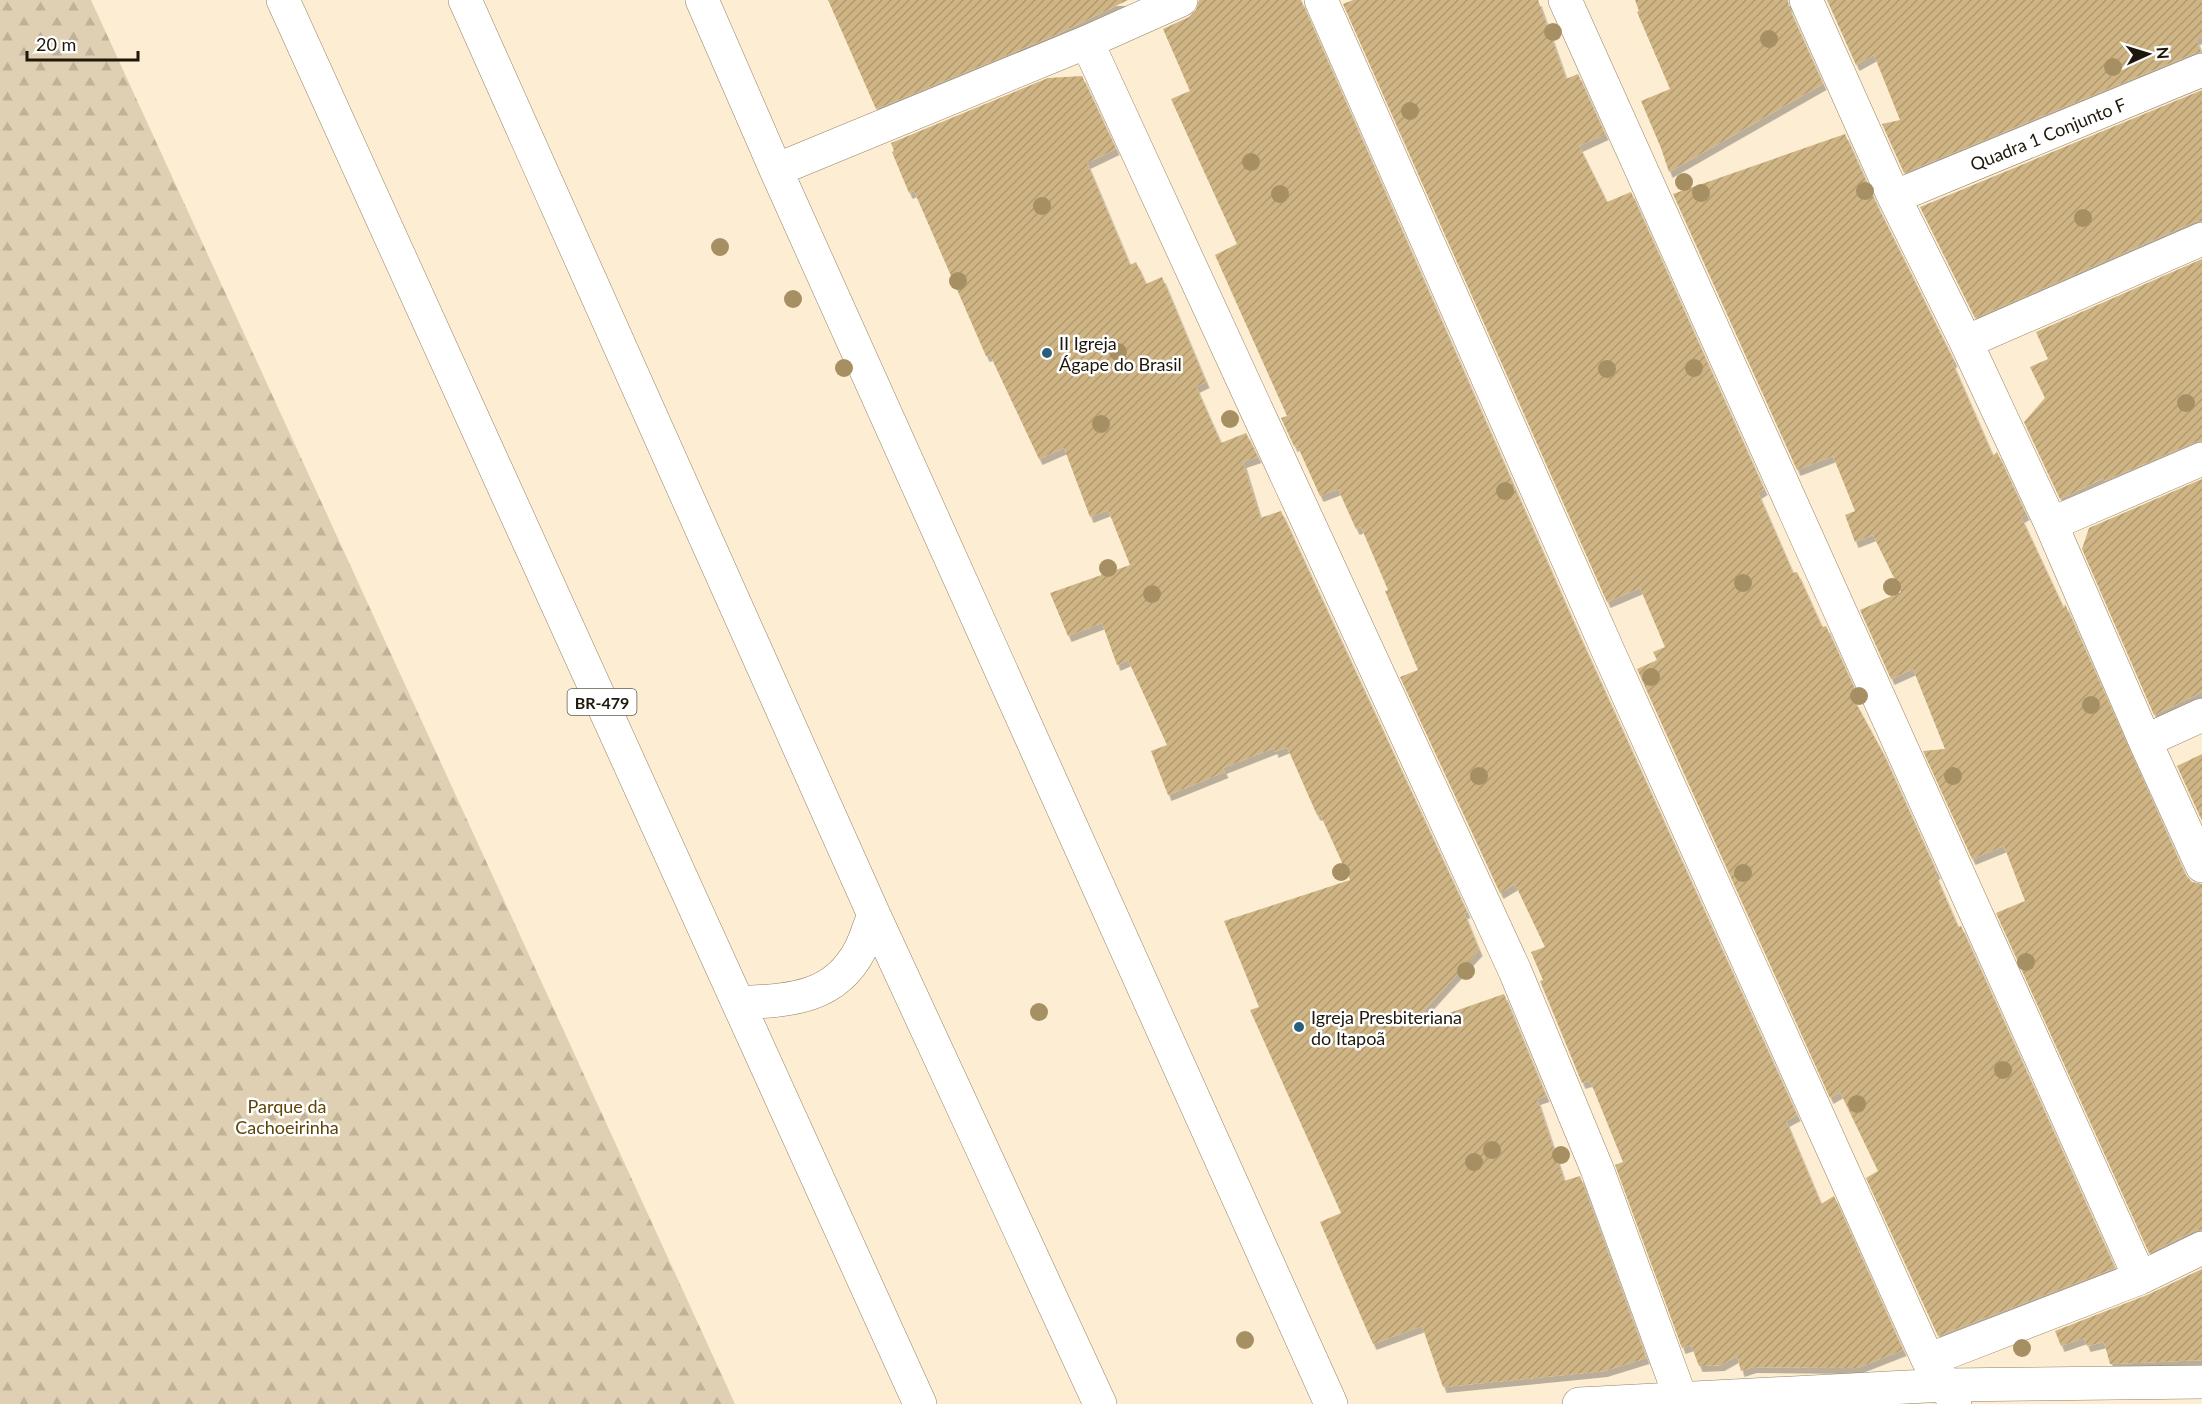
<svg xmlns="http://www.w3.org/2000/svg" width="2202" height="1404" viewBox="0 0 2202 1404" font-family="Lato,sans-serif">
	<defs>
		<pattern id="forest-firs" width="22" height="20" patternUnits="userSpaceOnUse" patternTransform="scale(1.5)"><rect width="22" height="20" fill="#e0d0b3"/><path d="M5 1l3.5 6h-7zM16 11l3.5 6h-7z" fill="#c0b299"/></pattern>
		<pattern id="building-hatch" width="6" height="6" patternUnits="userSpaceOnUse" patternTransform="scale(1.5)"><rect width="6" height="6" fill="#cfb484"/><path d="M-1 1l2-2M0 6l6-6M5 7l2-2" fill="none" stroke="#b19a71"/></pattern>
		<filter id="shadow"><feDropShadow dx="3.5" dy="6" stdDeviation="0" flood-color="#0004"/></filter>
	</defs>
	<rect width="100%" height="100%" fill="#fdedd3"/>
	<path fill="url(#forest-firs)" d="M0 0H91L735 1404H0Z"/>
	<path fill="url(#building-hatch)" filter="url(#shadow)" d="M828 0H1128L1058 34 876 109Z
		M1199 0H1301L1577 630 1797 1115 1786 1121 1821 1204 1834 1196 1903 1350 1857 1368 1753 1367 1741 1371 1737 1356 1721 1365 1699 1366 1691 1345 1682 1348 1615 1165 1623 1162 1591 1083 1588 1081 1582 1083 1540 981 1543 980 1531 952 1545 947 1515 884 1500 893 1400 677 1418 670 1385 591 1388 590 1361 527 1356 529 1338 489 1320 496 1297 445 1294 446 1281 418 1287 416 1215 255 1237 244 1171 99 1190 91 1163 29 1189 17 1196 10Z
		M1353 0H1538L1566 79 1578 74 1605 134 1579 146 1607 202 1631 192 1764 489 1758 493 1793 573 1797 572 1822 627 1826 626 1857 694 1852 696 1883 753 1937 873 1935 874 1958 927 1961 926 2115 1268 1938 1336 1866 1178 1878 1171 1840 1092 1830 1098 1637 669 1657 660 1653 652 1665 647 1640 588 1607 602 1343 4Z
		M1635 0H1788L1789 8 1823 84 1669 172 1661 148 1641 101 1670 89 1637 12 1639 11Z
		M1827 0H2202V37L2196 39 2201 52 2195 53 1904 173 1882 124 1900 120 1874 55 1856 65Z
		M1082 76 1116 149 1087 163 1130 265 1136 262 1146 284 1162 277 1206 382 1196 387 1221 443 1246 433 1258 457 1243 462 1260 518 1281 511 1467 912 1464 913 1479 950 1409 1027 1504 994 1546 1096 1537 1099 1564 1181 1580 1176 1646 1358 1604 1371 1443 1387 1422 1326 1373 1344 1338 1264 1320 1222 1341 1213 1250 1010 1259 1007 1224 921 1350 880 1320 814 1317 815 1287 747 1275 752 1274 748 1223 768 1225 772 1168 795 1151 751 1167 745 1128 660 1117 665 1102 623 1068 636 1050 593 1130 565 1108 510 1090 517 1064 448 1039 459 990 355 986 356 914 191 909 193 892 152 894 151 891 143 1048 78Z
		M2202 90V221L2194 222 1975 318 1920 207Z
		M1845 134 1877 205 1954 361 1952 362 1993 456 1997 452 2026 514 2021 517 2064 609 2065 604 2185 874 2192 882 2202 884V1229L2194 1231 2149 1253 1996 913 2025 901 2004 846 1972 859 1923 751 1945 749 1913 669 1891 679 1860 610 1901 592 1873 535 1855 542 1845 515 1855 511 1833 456 1797 470 1673 194Z
		M2202 259V441L2195 442 2104 481V478L2060 499 2024 422 2045 398 2030 367 2048 359 2036 332Z
		M2202 479V692L2154 715 2082 549 2089 528Z
		M2202 754V821L2177 766Z
		M2202 1269V1360L2110 1364 2104 1342 2087 1346 2084 1338 2061 1346 2055 1331 2147 1295Z"/>
	<g fill="none" stroke-linecap="round" stroke-linejoin="round">
		<defs>
			<path id="minor" d="M702 0 776 170 1331 1404
				M1321 0 1609 653 1928 1360 1946 1385 1955 1404
				M1565 0 2140 1278
				M1806 0 1894 197 1966 342 2051 524 2145 741 2202 866
				M1087 42 1515 971 1597 1169 1681 1399
				M776 170 1087 42 1181 0
				M1894 197 2202 70
				M1966 342 2202 239
				M2051 524 2202 459
				M2145 741 2202 715
				M1928 1360 2140 1278 2202 1248
				M1579 1404 1946 1385 2202 1382"/>
			<path id="major" d="M283 0 920 1404
				M465 0 874 915 1100 1404
				M739 1003C788 1000 834 1000 860 950 866 939 869 926 874 915"/>
		</defs>
		<use href="#minor" stroke="#938263" stroke-width="34"/>
		<use href="#major" stroke="#938263" stroke-width="34"/>
		<use href="#minor" stroke="#fff" stroke-width="33"/>
		<use href="#major" stroke="#fff" stroke-width="33"/>
	</g>
	<g fill="#a69063">
		<circle cx="1553" cy="32" r="9"/>
		<circle cx="1769" cy="39" r="9"/>
		<circle cx="2113" cy="67" r="9"/>
		<circle cx="1410" cy="111" r="9"/>
		<circle cx="1251" cy="162" r="9"/>
		<circle cx="1684" cy="182" r="9"/>
		<circle cx="1865" cy="191" r="9"/>
		<circle cx="1701" cy="193" r="9"/>
		<circle cx="1280" cy="194" r="9"/>
		<circle cx="1042" cy="206" r="9"/>
		<circle cx="2083" cy="218" r="9"/>
		<circle cx="720" cy="247" r="9"/>
		<circle cx="958" cy="281" r="9"/>
		<circle cx="793" cy="299" r="9"/>
		<circle cx="1118" cy="352" r="9"/>
		<circle cx="844" cy="368" r="9"/>
		<circle cx="1694" cy="368" r="9"/>
		<circle cx="1607" cy="369" r="9"/>
		<circle cx="2186" cy="403" r="9"/>
		<circle cx="1230" cy="419" r="9"/>
		<circle cx="1101" cy="424" r="9"/>
		<circle cx="1505" cy="491" r="9"/>
		<circle cx="1108" cy="568" r="9"/>
		<circle cx="1743" cy="583" r="9"/>
		<circle cx="1892" cy="587" r="9"/>
		<circle cx="1152" cy="594" r="9"/>
		<circle cx="1651" cy="677" r="9"/>
		<circle cx="1859" cy="696" r="9"/>
		<circle cx="2091" cy="705" r="9"/>
		<circle cx="1479" cy="776" r="9"/>
		<circle cx="1953" cy="776" r="9"/>
		<circle cx="1341" cy="872" r="9"/>
		<circle cx="1743" cy="873" r="9"/>
		<circle cx="2026" cy="962" r="9"/>
		<circle cx="1466" cy="971" r="9"/>
		<circle cx="1039" cy="1012" r="9"/>
		<circle cx="2003" cy="1070" r="9"/>
		<circle cx="1857" cy="1104" r="9"/>
		<circle cx="1492" cy="1150" r="9"/>
		<circle cx="1561" cy="1155" r="9"/>
		<circle cx="1474" cy="1162" r="9"/>
		<circle cx="1245" cy="1340" r="9"/>
		<circle cx="2022" cy="1348" r="9"/>
	</g>
	<g fill="#28607b" stroke="#fff" stroke-width="2">
		<circle cx="1047" cy="353" r="6"/>
		<circle cx="1299" cy="1027" r="6"/>
	</g>
	<g text-anchor="middle" dominant-baseline="central" stroke-width="5" stroke-linejoin="round" paint-order="stroke">
		<rect fill="#fff" stroke="#625d54" stroke-width="1.5" x="567.5" y="689" width="69" height="26" rx="4.5"/>
		<g font-size="16" font-weight="bold" fill="#1e170b">
			<text x="602" y="702">BR-479</text>
		</g>
		<g font-size="18" fill="#1e170b" stroke="#fff">
			<text transform="translate(2048 134) rotate(-22)">Quadra 1 Conjunto F</text>
		</g>
		<g font-size="18" fill="#1e170b" stroke="#fff" text-anchor="start">
			<text x="1059" y="343">II Igreja<tspan x="1059" dy="21">Ágape do Brasil</tspan></text>
			<text x="1311" y="1017">Igreja Presbiteriana<tspan x="1311" dy="21">do Itapoã</tspan></text>
		</g>
		<g font-size="18" fill="#5f4407" stroke="#fff">
			<text x="287" y="1106">Parque da<tspan x="287" dy="21">Cachoeirinha</tspan></text>
		</g>
	</g>
	<g transform="translate(2148 54) rotate(86)" stroke="#ffffff" stroke-width="4.5" paint-order="stroke">
	<path d="M0-4.5L10 22L0 15L-10 22Z" fill="#1e170b"/>
	<text y="-9" font-size="16" font-weight="bold" text-anchor="middle" fill="#1e170b">N</text>
	</g>
	<path d="M27 51v9h111v-9" fill="none" stroke="#1e170b" stroke-width="3"/>
	<text x="36" y="51" font-size="18" fill="#1e170b" stroke="#ffffff" stroke-width="4.5" paint-order="stroke">20 m</text>
</svg>
